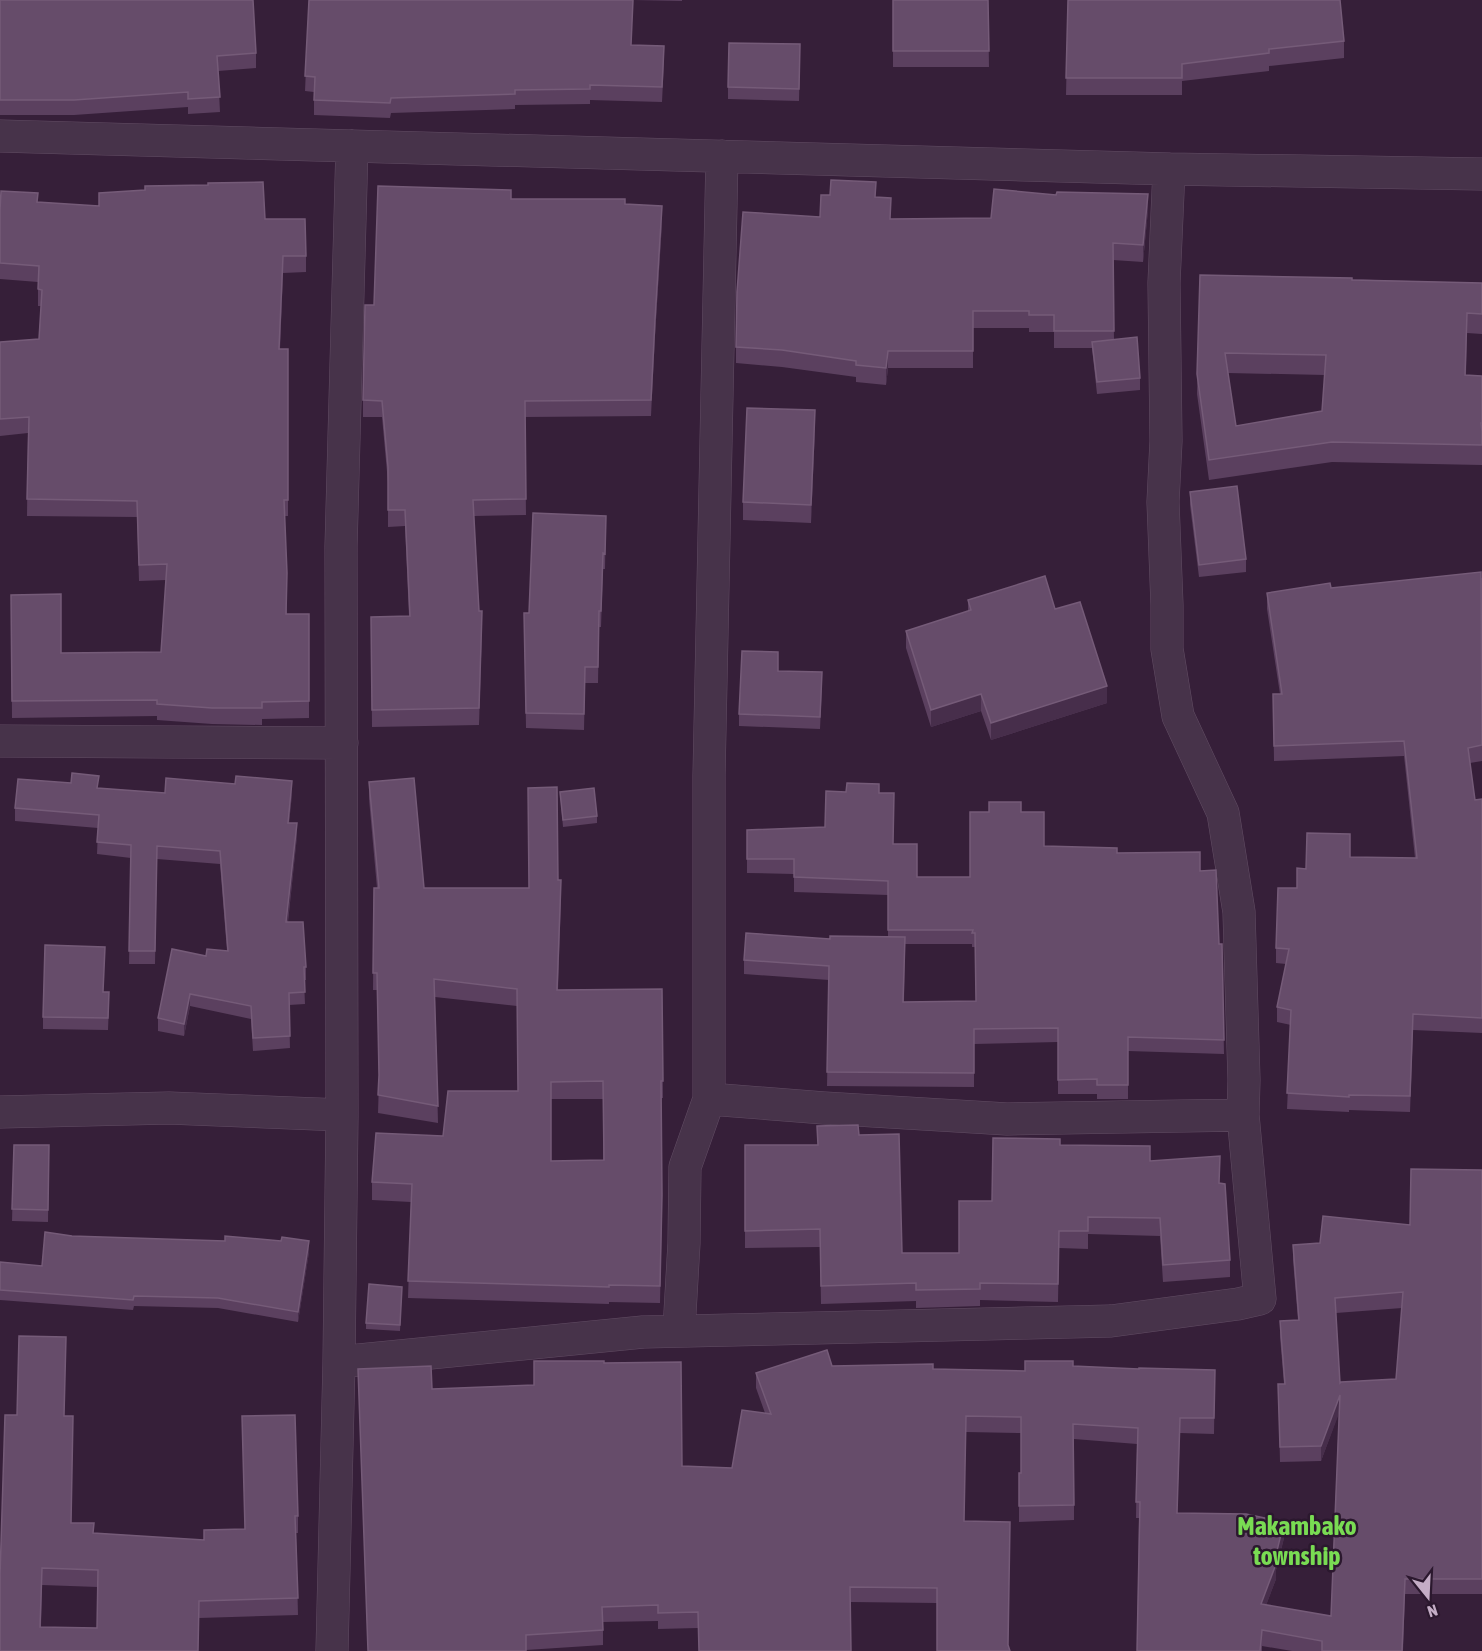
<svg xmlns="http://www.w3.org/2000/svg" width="1482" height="1651" viewBox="0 0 1482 1651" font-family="'Asap Condensed',sans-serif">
	<rect width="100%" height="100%" fill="#361f39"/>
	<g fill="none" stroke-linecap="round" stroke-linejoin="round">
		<defs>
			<path id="minor" d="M0 136 1169 169 1482 174
				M722 156 709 776V1099L824 1108 1007 1119 1243 1115 1244 1080 1239 912 1223 813 1178 716 1167 649V605L1163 502 1166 441 1164 283 1169 169
				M0 741 342 743
				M0 1112 169 1108 342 1115
				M679 1330 684 1243 685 1167 709 1099
				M339 1362 643 1332 1111 1321 1238 1304 1260 1299 1243 1115
				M332 1651 339 1362 342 1115 341 547 352 146"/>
		</defs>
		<use href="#minor" stroke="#624d64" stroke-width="33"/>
		<use href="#minor" stroke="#47334a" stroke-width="32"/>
	</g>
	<path fill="#5b405f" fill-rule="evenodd" d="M0 0 256 53V68L218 71 220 112 188 114V107L74 115H0Z
		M309 0H682V1L633 0 631 45 664 61 662 102 590 100V104L515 105V109L391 113 390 118 314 115V92L305 91Z
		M893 0H988L989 67H893Z
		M1068 0 1344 41V58L1269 66V71L1182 81V95H1066Z
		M800 56 799 101 728 99V87Z
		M99 193 265 219 306 256V272L283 273 280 349H288V516H284L287 614H309V718L262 719V725L212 724 157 720V716L12 718 11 595 61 653 161 652 166 580 139 581 137 517 27 516 28 433 0 436V342L39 339 41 306H38V282L0 279V211L38 202 99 206Z
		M876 197 891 219 991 218 1148 210 1143 262 1113 260 1114 340 1140 378V390L1097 394 1092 348H1054V332H1029V328H973V368H888L886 385 856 382V377L782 367 736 363V347L820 217Z
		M511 199 625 204 662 223 655 336 651 416 525 417 526 515 474 516 479 611 482 627 479 725 372 727 371 617 409 616 405 526 388 527V483L382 417H363V400L374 305Z
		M1200 275 1482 283V334L1467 333 1466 375 1482 376V465L1332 462 1209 480 1197 394ZM1228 373 1325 375 1322 411 1236 426Z
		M815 428 811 523 743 520V502Z
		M1190 492 1246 559V572L1199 577 1190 505Z
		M606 516 605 569H603L601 627H599L598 683H585L584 730 526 728 524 613H529Z
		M1482 578V761L1470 763 1475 800 1482 799V1033L1413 1030 1410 1112 1349 1110V1112L1287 1109 1291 1025 1277 1022V1007L1286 964 1276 963V948L1297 888 1306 869 1350 857 1415 858 1404 756 1274 761 1273 694H1280L1267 609V593Z
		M968 600 1055 609 1107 703 991 740 981 711 931 727 906 648V631L968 611Z
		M778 671 822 685 820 729 739 726V714Z
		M369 782 424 888H529L558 880 561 898 558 990 662 989 663 1098H661L662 1212 660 1303 609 1302V1304L408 1298 411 1202 372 1200V1182L443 1136 518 1091 517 1006 435 997 438 1123 378 1113 379 1080 377 990H373L374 888H377L369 799ZM551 1099H603V1160L551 1161Z
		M99 788 165 793 292 794 289 823 297 836 288 922 306 967V980H304L305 1004 289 1005 290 1048 253 1051 251 1019 190 1006 184 1036 158 1031V1018L206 956 227 951 220 864 157 859 155 964H129L131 858 97 854 98 828 15 821V808Z
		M560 792 597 816V823L563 827Z
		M879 793 893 844 917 877H970L1021 812 1044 846 1117 853 1200 871 1219 944H1222L1224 1054 1128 1051V1099H1097V1094H1058V1042L974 1044V1087L827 1086 829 980 744 974V960L830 939 888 937V895L794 892V874L747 873V830L825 827ZM905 944H972V947H975L976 1001 904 1002Z
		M104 992 109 1005 108 1030 43 1029V1017Z
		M859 1135 902 1253H959L992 1201 1060 1145 1150 1161 1219 1183 1230 1260V1277L1163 1282 1160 1236 1088 1234V1249L1059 1248 1058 1302 980 1300V1306L916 1308V1301L821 1304 820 1247 745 1248V1145H817Z
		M14 1145H49L48 1222 12 1221Z
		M1482 1170V1594H1405L1403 1651H1292L1262 1646V1651H1137L1139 1518H1136L1137 1444 1074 1439V1520L1019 1522V1473H1021V1433L966 1432 937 1603 851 1602 698 1628 658 1629V1621L603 1622V1645L526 1650V1651H368L358 1369 432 1389 534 1385 604 1363 682 1466 732 1468 765 1413 756 1388V1373L832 1366 1025 1371 1073 1366 1139 1369 1215 1370 1214 1434 1180 1433 1177 1513 1284 1538 1276 1570V1579L1266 1605 1331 1616 1339 1412 1321 1461 1280 1462 1278 1384H1284L1280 1337V1321L1298 1320 1293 1260V1245L1320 1243 1410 1225ZM1402 1308 1396 1379 1340 1383 1336 1313Z
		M72 1236 309 1252 298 1322 218 1308 134 1306 133 1310 0 1300V1262L42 1266Z
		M402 1287 400 1331 366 1329V1323Z
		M65 1416 71 1523 94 1533 204 1540 244 1529 298 1516V1533H296L298 1615 199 1618 0 1651ZM42 1585 98 1587 97 1628 41 1627Z"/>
	<path fill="#472e4b" d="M1148 194V210L1143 262V245Z
		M662 206V223L655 336 651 416 655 320Z
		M283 256V273L279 366V349Z
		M888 351V368L886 385V368Z
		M815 410V428L811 523V505Z
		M482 611V627L479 725V708Z
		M1107 686V703L991 740V723Z
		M981 694V711L931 727V710Z
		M292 781V794L288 835V823Z
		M297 823V836L286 935V922Z
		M190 994V1006L184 1036V1024Z
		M309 1241V1252L298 1322V1312Z
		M1340 1395V1411L1321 1461V1446Z
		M1284 1522V1538L1276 1570V1579L1261 1619V1604L1274 1563Z"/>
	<path fill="#664c6a" stroke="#755b78" stroke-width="1.5" fill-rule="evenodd" d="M0 0H253L256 53 217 56 220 97 188 99V92L74 100H0Z
		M309 0H633L631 45 664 46 662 87 590 85V89L515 90V94L391 98 390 103 314 100 315 77 305 76Z
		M893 0H988L989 51H893Z
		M1068 0H1340L1344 41 1269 49V53L1182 64V78H1066Z
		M729 43 800 44 799 89 728 87Z
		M831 180 876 182 875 197 891 198 890 219 991 218 994 189 1056 195 1057 192 1148 194 1143 245 1113 243 1114 331H1054V315H1029V311H973V351H888L886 368 856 365V361L782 350 736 347 737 292 743 212 820 217 821 195H830Z
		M263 182 265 219H305L306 256H283L279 349H288V500H284L287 573 286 614H309V701L262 702V708H212L157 704V700L12 701 11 595 61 594V653L161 652 167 564 139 565 137 501 27 499 29 417 0 419V342L39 339 42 290 38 289 39 266 0 263V211L1 191 38 193 37 202 99 206V193L145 190V186L208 185V183Z
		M378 186 511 190V199H625V204L662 206 655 320 651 400 525 401 526 499 473 500 479 611H482L479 708 372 710 371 617 410 616 405 510H388V467L382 401 363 400 365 305H374Z
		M1200 275 1352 278V280L1482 283V314L1467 313 1465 375 1482 376V423H1481L1482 432V445L1332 442 1209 460 1197 374ZM1225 353 1326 355 1322 411 1236 426Z
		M1137 337 1140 378 1097 382 1092 342Z
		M747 408 815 410 811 505 743 502Z
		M1237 486 1246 559 1199 565 1190 492Z
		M533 513 606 516 605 554 603 553 601 611H599L598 667H585L584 714 526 713 524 613H529Z
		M1481 572 1482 745 1468 748 1475 800 1482 799V1018L1413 1014 1410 1096 1349 1095V1097L1287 1093 1291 1010 1277 1007 1289 949 1276 948 1278 888H1297V868L1306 869 1307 833 1350 834V857L1417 858 1404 741 1274 746 1273 694H1282L1267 593 1330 583 1331 588Z
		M1045 576 1055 609 1080 602 1107 686 991 723 981 694 931 710 906 631 971 610 968 600Z
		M742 651 778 652V671L822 672 820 717 739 714Z
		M72 773 99 776 97 788 165 793 166 778 235 784 236 776 292 781 288 823H297L286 922H303L306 967H304L305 992 289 993 290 1036 253 1038 251 1006 190 994 184 1024 158 1018 172 949 206 956 207 949 228 951 220 851 157 846 155 951H129L131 845 97 842 99 815 15 808 18 779 71 783Z
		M414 778 424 888H529L528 788 557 787 558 880H561L557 990 662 989 663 1081H661L662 1195 660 1286 609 1285V1287L408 1281 412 1184 372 1182 376 1133 443 1136 448 1091H518L517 989 434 979 438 1106 378 1095 379 1075 377 973H373L374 888H379L369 782ZM603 1081 604 1160 551 1161V1082Z
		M847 783 879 784V793H894L893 844H917V877H970V812H989V802H1021V812H1044V846L1117 848V853L1200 852V871L1216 870 1219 944H1222L1224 1040 1128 1037V1085H1097V1079L1058 1080V1028L974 1029V1073L827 1072 829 966 744 960 746 933 830 939V936L905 937 903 1002 976 1001 975 933H972L973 930H888V881L794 877V859H747V830L825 827 826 791 846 792Z
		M594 788 597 816 563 820 560 792Z
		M45 945 105 947 103 992H109L108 1018 43 1017Z
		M858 1125 859 1135 899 1134 902 1253H959V1201H992L993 1138 1060 1139V1145L1150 1146V1161L1220 1156 1219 1183 1225 1184 1230 1260 1163 1265 1160 1218 1088 1217V1231H1059L1058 1284 980 1283V1289L916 1290V1283L821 1286 820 1229 745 1231V1145H818L817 1126Z
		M14 1145H49L48 1210 12 1209Z
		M1411 1169 1482 1170V1579H1405L1402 1651H1322V1641L1262 1630 1260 1651H1137L1140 1502H1136L1138 1428 1073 1424 1074 1505 1019 1506V1473H1021V1417L966 1416 964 1521 1010 1522 1008 1645 1010 1651H937V1588L850 1587 851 1651H699L698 1612 658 1613V1605L602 1607 603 1630 526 1635V1651H368L358 1369 431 1366 432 1389 534 1385V1361H604V1363L681 1362 682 1466 732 1468 742 1410 771 1414 756 1373 827 1350 832 1366 933 1364V1369L1025 1371V1361H1073V1366L1139 1369V1368L1215 1370 1214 1418H1180L1177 1513 1246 1514 1284 1522 1274 1563 1276 1564 1261 1604 1331 1616 1340 1395 1321 1446 1280 1447 1278 1384H1285L1280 1321 1299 1320 1293 1245 1320 1243 1323 1216 1410 1225ZM1403 1292 1396 1379 1341 1382 1340 1383 1335 1298Z
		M45 1232 72 1236 225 1241V1236L281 1241 282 1237 309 1241 298 1312 218 1298 134 1296 133 1300 0 1290V1262L42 1266Z
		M369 1284 402 1287 400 1325 366 1323Z
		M19 1336 66 1337 64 1416H73L71 1523H94L93 1533 204 1540V1530L245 1529 242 1416 295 1415 298 1516H295L298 1598 199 1601 198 1651H0V1576L5 1415H17ZM42 1568 98 1570 97 1628 40 1627Z"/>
	<g text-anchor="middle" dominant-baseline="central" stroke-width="5" stroke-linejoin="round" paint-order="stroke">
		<g font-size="26" font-weight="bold" fill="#79db53" stroke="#2b182e">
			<text x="1297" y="1526">Makambako<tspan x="1297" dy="30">township</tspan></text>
		</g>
	</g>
	<g transform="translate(1428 1597) rotate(162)" stroke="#2b182e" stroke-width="4.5" paint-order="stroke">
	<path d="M0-4.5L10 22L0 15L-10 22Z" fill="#c4adc6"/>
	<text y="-9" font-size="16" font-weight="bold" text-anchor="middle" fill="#c4adc6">N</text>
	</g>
</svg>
